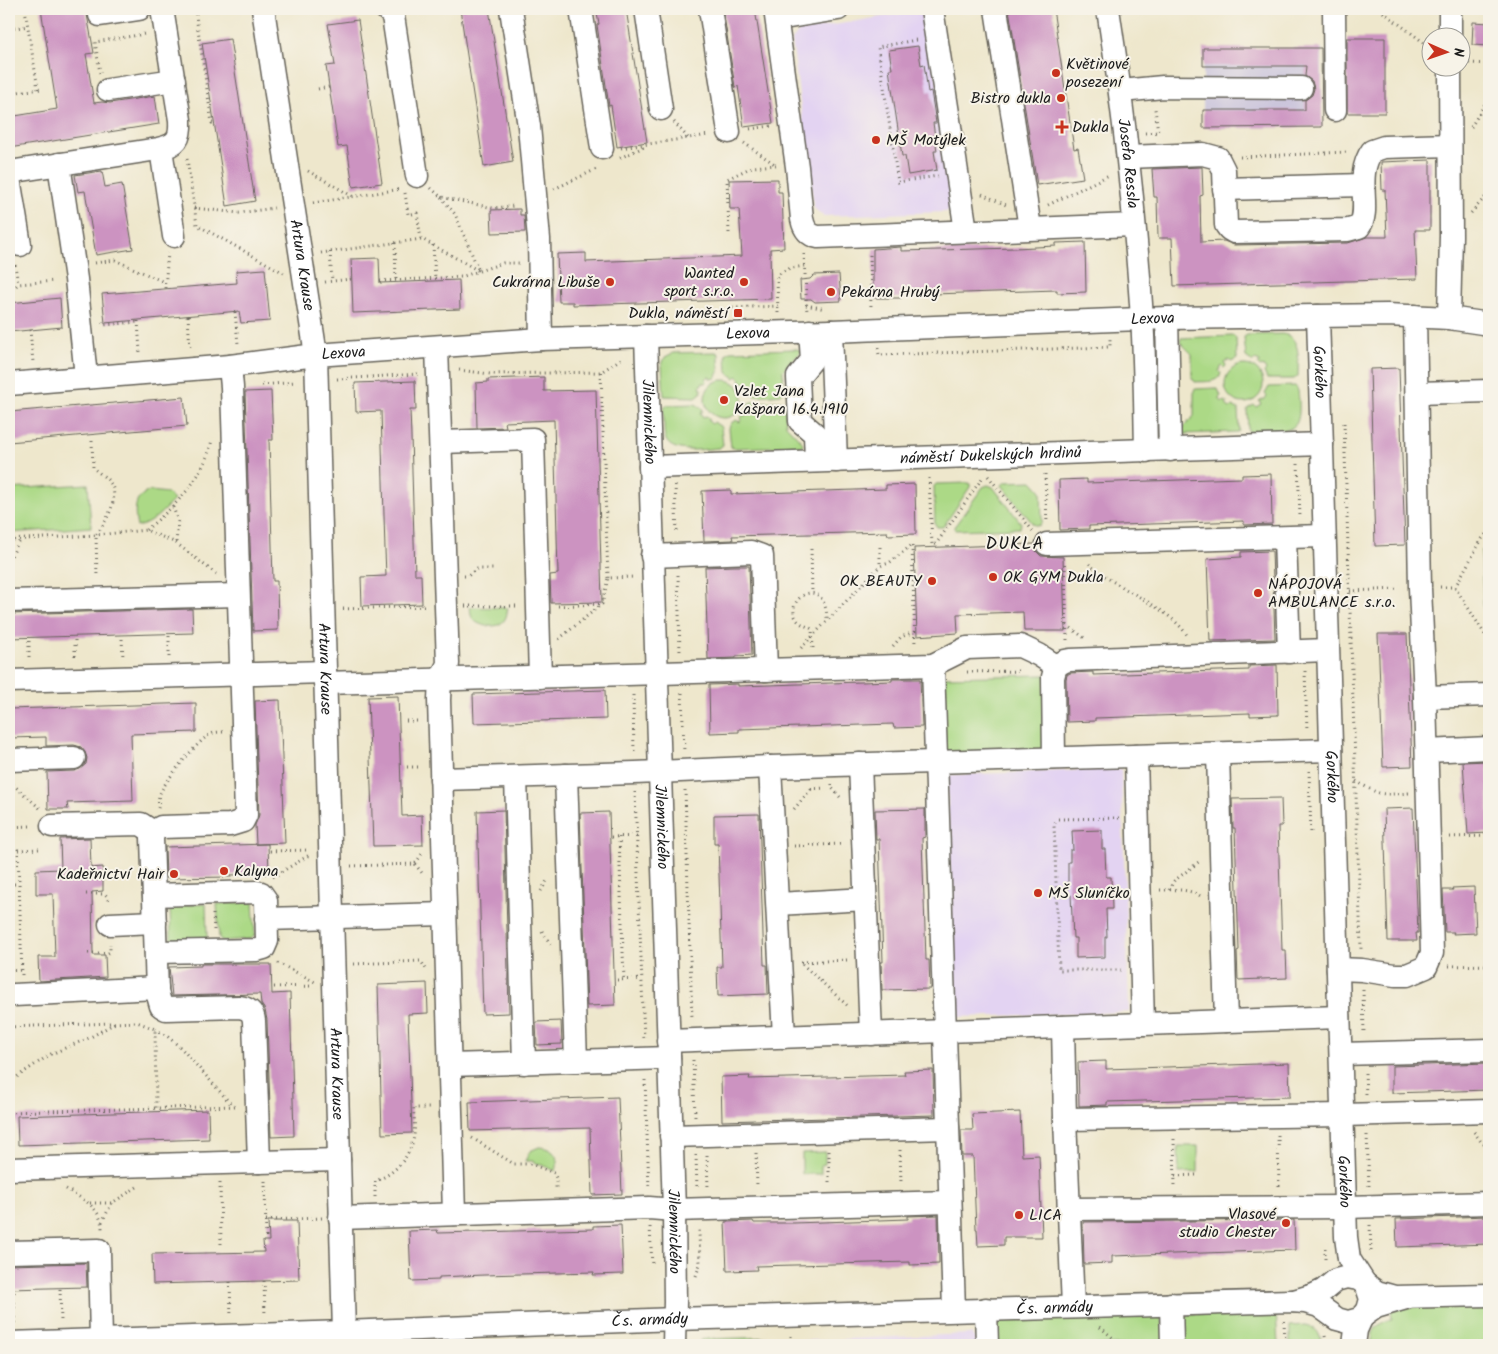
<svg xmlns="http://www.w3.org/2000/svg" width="1498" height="1354" viewBox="0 0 1498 1354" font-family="Kalam,sans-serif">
	<rect width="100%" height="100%" fill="#f7f3e8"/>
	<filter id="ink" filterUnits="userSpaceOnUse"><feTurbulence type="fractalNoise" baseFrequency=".02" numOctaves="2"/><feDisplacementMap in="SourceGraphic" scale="10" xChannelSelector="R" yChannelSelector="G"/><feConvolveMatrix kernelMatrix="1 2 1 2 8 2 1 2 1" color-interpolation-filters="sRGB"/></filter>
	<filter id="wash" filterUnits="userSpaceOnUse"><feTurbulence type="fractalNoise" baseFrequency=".0096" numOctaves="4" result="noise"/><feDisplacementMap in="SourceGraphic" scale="20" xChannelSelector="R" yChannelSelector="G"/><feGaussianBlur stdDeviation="1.12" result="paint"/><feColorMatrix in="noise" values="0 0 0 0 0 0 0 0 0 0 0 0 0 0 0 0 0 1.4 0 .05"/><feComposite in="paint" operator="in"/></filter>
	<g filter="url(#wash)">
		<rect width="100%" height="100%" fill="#eee7cc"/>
		<path fill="#e3d3f2" d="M916 11 927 16 957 204 946 212 823 216 814 208 792 40 799 31Z
			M1121 769 1129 1012 955 1017 947 775Z
			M971 1334 977 1341V1345H795V1341Z"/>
		<path fill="#c6c0da" d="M1203 48H1322V127L1203 128Z"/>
		<path fill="#acd986" stroke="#647a51" d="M1282 334C1302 336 1298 361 1298 376L1294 379H1267L1264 372 1266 370 1263 366 1260 367 1258 365 1260 362 1255 360 1253 362 1246 357 1244 337 1247 335Z
			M1234 336 1236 339 1237 359 1231 362 1229 360 1225 363 1226 366 1224 368 1222 366 1219 371 1221 373C1217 384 1205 381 1195 382L1192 378V354L1180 342 1181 338Z
			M797 349 800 351V353L783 370 784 391 781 394C770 395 751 399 745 388L747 387 744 382 742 383 740 382 741 379 737 376 735 378 727 372 726 354 730 351Z
			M716 352 719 354V372L716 378 711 379 709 376 706 379 707 382 705 383H702L700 387 702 389 701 393 696 397 664 396 662 365 665 357 673 353Z
			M1225 384a19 19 0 1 1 38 0a19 19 0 1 1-38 0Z
			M705 399a19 19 0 1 1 38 0a19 19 0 1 1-38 0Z
			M1295 386C1299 389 1298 394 1299 400 1300 425 1297 431 1272 431 1264 432 1255 433 1248 431L1247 409 1254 405 1256 407 1261 404 1259 401 1262 399 1264 400 1267 396 1265 394 1269 387Z
			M1215 388 1218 389 1221 396 1219 398 1222 402 1225 401 1227 403 1226 405 1230 408 1232 406 1238 409 1239 431 1237 432 1183 434 1182 429 1194 416V390L1196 389Z
			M782 401 785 405 786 425 803 443 802 446 733 448 731 447 729 428 731 423 737 420 739 422 742 420 741 417 743 415 745 416 748 412 746 410 748 404 752 402Z
			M695 404 702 408 703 411 700 413 703 417 706 416 709 419 708 421 712 424 714 422 721 427 723 445 719 448C706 449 673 455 666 440 664 436 664 430 664 424 664 418 662 411 666 405Z
			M1032 481 1041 491 1042 522 1040 525 1037 526 1033 524 1002 485 1005 482Z
			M968 483 970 484V487L943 527H937L935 524 934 486 936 484Z
			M88 484 91 527 9 533V489Z
			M988 485 993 487 1021 523 1020 528 955 530 954 527 983 487Z
			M151 491 167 493 174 500C164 510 152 524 137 527 134 512 133 495 151 491Z
			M1481 551H1489V622L1484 623Z
			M470 607 507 608H508C507 611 507 616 505 619 499 630 479 627 473 619 470 615 471 612 470 607Z
			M1047 675 1048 739 1042 751 959 757 943 748 942 677Z
			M253 902 255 935 251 939 222 941 219 938 217 904Z
			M206 904 207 937 204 941 174 943 171 940 170 906Z
			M1178 1146H1198V1172L1179 1173Z
			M539 1147C554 1148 560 1157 556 1171L532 1161H525L530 1151Z
			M825 1152V1164L821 1165V1174H802V1153Z
			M1489 1304V1345H1372C1372 1329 1376 1324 1392 1319L1391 1310 1402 1307Z
			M1276 1310 1278 1345H1179L1181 1319 1189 1314Z
			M1155 1316 1162 1319 1166 1345H993L995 1324 1003 1320Z
			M1305 1325C1316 1327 1321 1334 1322 1345H1290V1326Z
			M778 1337V1345H698L701 1340 705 1339Z"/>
		<g id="blocks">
			<path fill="#cc93c1" d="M41 9H86L94 53 86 54 94 103 102 102 110 103 155 96 159 124 9 148V117L57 109Z
				M460 9H489L513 162 484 167Z
				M596 9H626L647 142 617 147 611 105 609 106 597 25 599 24Z
				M723 9H755L773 123 744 127 738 86 735 87Z
				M1009 9H1053L1074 149 1078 148 1083 178 1037 185Z
				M358 20 382 183 353 187 347 146 338 147 326 66 335 65 328 24Z
				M1473 22 1489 23V46L1472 45Z
				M1347 38H1385V113H1347Z
				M230 39 255 201 227 206 202 43Z
				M918 46 921 65 924 64 928 92 931 91 936 123H933L937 151H934L937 170 908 175 905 156H902L889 69H892L889 50Z
				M1203 48H1321L1322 127 1203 128V110H1305V100L1312 95 1314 89 1312 81 1305 76 1306 66H1203Z
				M1430 160V230H1415L1417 279 1174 286 1172 238H1158L1157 197H1154L1152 169 1202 167 1203 195 1200 196 1201 242 1224 241 1234 245 1348 243 1367 237H1387L1385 190H1382L1381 162Z
				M102 171 105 187 122 184 133 249 96 255 85 191 78 192 75 175Z
				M778 179V192H782L784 248 770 249 771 299 573 305V302H559L557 254 586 253V262L742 256 739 209H730L729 180Z
				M520 209V215H524L525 232 492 233 491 210Z
				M1085 242 1086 292 1057 293V290L902 295V298H873V249L901 247V251L1015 248 1056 246V243Z
				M379 258 380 283 459 280 460 309 353 313 351 259Z
				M265 269 270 321 241 323 239 311 105 323 102 294 237 283 236 271Z
				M839 274 841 301 815 302 811 299H801L800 280 810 279 814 275Z
				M60 298 62 327 9 332V303Z
				M1399 368 1405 545 1375 546 1370 369Z
				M544 377V391L596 390 602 602 551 603 550 575 558 574 554 420 505 422 506 427 477 428 476 383 488 382V379Z
				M415 381 416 410H410L411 436 415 575H421L422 604 362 606 361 577 386 576 385 550 381 411 356 412 355 383Z
				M271 391 273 440H269L273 581H277L278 630 253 631 245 392Z
				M184 397 187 426 9 442V412Z
				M1271 474 1272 524 1244 525V521L1089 526V529L1060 530 1059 480 1087 479V483L1242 478V475Z
				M915 484 916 534 888 535 887 532 732 536 733 540 704 541 702 491 731 490V494L886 489V485Z
				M1034 544 1036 551 1041 556 1063 557 1065 631H1024L1023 612 957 614 958 633 917 636 914 548Z
				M1272 551 1275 639 1210 641 1207 559 1241 557V552Z
				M734 566H749L752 655 736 656V658L708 659 705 567Z
				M192 609 193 633 9 638V614Z
				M1378 634H1407L1412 766 1383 767Z
				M1277 665 1278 715 1250 716V713L1095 718V721L1067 722 1066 679 1067 675 1070 673 1093 672V675L1249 670V666Z
				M892 679H920L922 727 894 728 893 724 739 729V732L710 733 709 685 738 684V686L892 681Z
				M605 690 606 719 474 723 473 694Z
				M398 696 402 816 422 815 423 845 373 846 368 697Z
				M280 700 285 843 256 844 255 825 259 815 255 701Z
				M196 703V732L131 734 133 801 67 803 68 809H48L47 772 74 771 80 769 86 764 87 758 85 752 81 747 74 745 46 746V737L9 738V709Z
				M1488 761 1489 833 1468 834 1463 762Z
				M1281 798 1282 826H1278L1282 950H1286L1287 978 1238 980 1237 951 1239 950 1235 828H1233L1232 799Z
				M1413 808 1418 933H1416L1417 941H1388L1384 809Z
				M925 809V837L922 838 926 960H929L930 989 882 990 881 962H883L879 839H876L875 810Z
				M504 810 509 1013 483 1014 477 811Z
				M609 812 615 1005 587 1006 580 813Z
				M759 814 764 965H767L768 994 718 996 717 967H722L718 844H714V815Z
				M1102 830V849H1105L1106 877H1111L1112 909H1106L1107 937H1105V957L1076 958V938H1073L1071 895H1068V862H1070V850H1073L1072 831Z
				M90 838 91 868 103 867V891L92 892 93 955H105L106 977 39 981 38 957H55L53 894H36V870L61 869 60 839Z
				M268 844 269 872 266 874 230 875 231 877 166 878 165 847Z
				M1474 887 1476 933 1453 934 1454 932H1445L1443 890H1453L1452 888Z
				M201 964H271L272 994 290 993 294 1136 271 1137 267 1020 265 1010 261 1004 260 994 172 996 169 967 201 966Z
				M427 983 428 1013 408 1014 412 1133 382 1134 378 985Z
				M561 1021 562 1044 537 1045 536 1022Z
				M1106 1061V1069L1289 1063 1290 1097 1107 1102V1105L1079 1106 1078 1062Z
				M1489 1063V1090L1392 1093V1066Z
				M933 1070 934 1115 722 1121 721 1077 750 1076 749 1079 905 1075 904 1071Z
				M618 1097 622 1194 592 1195 590 1128 470 1131 469 1102Z
				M208 1110 209 1139 18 1145 17 1116Z
				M1020 1112 1022 1156 1039 1155 1042 1237H1004V1245L978 1246 977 1229H976L973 1156H962L961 1130H973L972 1114Z
				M938 1215 939 1264 910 1265V1262L756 1266 757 1270 727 1271 725 1222 753 1221 754 1223H794L908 1219V1216Z
				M1489 1216V1244L1397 1247 1396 1219Z
				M1294 1220 1295 1250 1112 1256V1263L1084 1264 1083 1222Z
				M268 1221H297L299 1280 153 1284 152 1254 264 1252 263 1241H269Z
				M621 1225 623 1274 593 1275 594 1272 484 1275 439 1277V1280L411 1281 409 1231 437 1230 438 1233 593 1229V1226Z
				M86 1263 87 1287 9 1289V1265Z"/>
		</g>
	</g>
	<g filter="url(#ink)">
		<use href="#blocks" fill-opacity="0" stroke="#66635a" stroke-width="1"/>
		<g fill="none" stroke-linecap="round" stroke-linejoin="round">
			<defs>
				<g id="minor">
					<path d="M99 9 100 15 139 9"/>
					<path id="s1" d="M263 9 316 355 344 1332"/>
					<path d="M386 9 393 16 417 176"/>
					<path d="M511 9 529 126 539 239 541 339"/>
					<path d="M581 9 602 148"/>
					<path d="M646 9 661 109"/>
					<path d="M710 9 729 132"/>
					<path d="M775 9 797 167 802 219C804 229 808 235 818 237L1134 225"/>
					<path d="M932 9 966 231"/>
					<path d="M996 9 1030 228"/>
					<path id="s2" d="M1108 9C1124 111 1135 214 1142 318 1145 362 1145 407 1146 451"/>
					<path d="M1334 9 1335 110"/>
					<path d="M1450 9V38"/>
					<path d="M777 19 838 9"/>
					<path d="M108 90 174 80"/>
					<path d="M1121 91 1163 87 1301 88"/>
					<path d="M161 149 174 236"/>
					<path d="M1128 157 1203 154 1218 158 1224 170 1226 225 1229 229 1234 232 1348 230 1359 227C1372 210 1354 176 1372 151L1384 147 1450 145"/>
					<path d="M59 164 76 279 86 377"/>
					<path d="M9 172 158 149C177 145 181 139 180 120L162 9"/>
					<path d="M9 178 20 245"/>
					<path d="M1224 189 1363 185"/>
					<path id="s3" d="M1318 316 1346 1237 1349 1259 1367 1287 1371 1299 1368 1310 1361 1319 1356 1330 1354 1345"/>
					<path d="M1167 318 1170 450"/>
					<path d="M1449 318 1451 236 1450 68"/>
					<path d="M810 331 812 360 798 377 800 421 815 434 816 461"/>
					<path d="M831 331 836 461"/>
					<path id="s4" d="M646 336 674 1210 675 1302 674 1345"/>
					<path d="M437 347 448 664 440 680 439 700 454 1214"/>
					<path d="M230 366 232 387 246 815 243 821 230 825 161 827 153 832 152 838 157 992 161 1006 166 1009 239 1007C247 1008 253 1011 254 1021L259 1162 339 1160"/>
					<path id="s5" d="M9 384 230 366 316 355 541 339 831 331 1167 318 1387 315 1449 318 1489 324"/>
					<path d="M1417 393 1489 391"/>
					<path d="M442 442 533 439 540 677"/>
					<path id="s6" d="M650 467 1322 444"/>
					<path d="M1285 538 1289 652"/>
					<path d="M1047 544 1324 536"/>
					<path d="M652 556 751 552 762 556 766 670"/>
					<path d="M9 601 238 595"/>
					<path d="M933 665 954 1310"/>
					<path d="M9 681 325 672"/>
					<path d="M325 683 933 665 967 648 1020 646 1039 655 1056 666 1065 661 1070 660 1327 650"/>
					<path d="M1425 697 1489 695"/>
					<path d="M1427 751 1489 748"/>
					<path d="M1218 754 1226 1021"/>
					<path d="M1136 756 1143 1024"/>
					<path d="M1054 758 1053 677 1056 666"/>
					<path d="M9 760 74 758"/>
					<path d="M860 764 871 1034"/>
					<path d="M770 767 784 1037"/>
					<path d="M566 775 576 1061"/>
					<path d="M516 777 524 1063"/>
					<path d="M441 779 635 773 770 767 1331 750"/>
					<path d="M52 826 141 824 153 832"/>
					<path d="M154 895 257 892 261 893 266 900 267 941 264 948 257 950 156 952"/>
					<path d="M778 904 866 899"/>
					<path d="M266 919 445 914"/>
					<path d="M110 924 155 922"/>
					<path d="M1338 969 1362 970 1395 975H1407L1426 967 1432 953 1425 697 1420 588 1415 316"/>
					<path d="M14 995 157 988"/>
					<path d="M1063 1027 1065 1119 1073 1307"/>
					<path d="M668 1041 1339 1017"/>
					<path d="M1341 1054 1489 1050"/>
					<path d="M450 1065 669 1058"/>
					<path d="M1065 1119 1343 1115 1489 1111"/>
					<path d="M671 1136 948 1128"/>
					<path d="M9 1169 259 1162"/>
					<path d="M1069 1209 1346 1207 1489 1203"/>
					<path d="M340 1218 649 1208 674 1210 950 1202"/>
					<path d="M9 1252 99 1250 101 1340"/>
					<path d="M1294 1301 1314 1295 1324 1290 1336 1280 1347 1277 1358 1279 1377 1292 1395 1297 1489 1295"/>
					<path d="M1171 1304 1172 1345"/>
					<path d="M986 1309 987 1345"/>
					<path id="s7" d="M9 1343 344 1332 675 1319 1291 1301 1305 1302 1319 1306 1337 1319 1348 1322 1359 1319 1376 1307 1406 1298"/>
				</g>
			</defs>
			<use href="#minor" stroke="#66635a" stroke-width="25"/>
			<path stroke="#66635a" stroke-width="3" stroke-dasharray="1 4" stroke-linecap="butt" d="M25 9 38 89
				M195 9 212 123H214
				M1379 9 1430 47
				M413 13 427 9
				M9 29 28 26
				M916 40 878 47 898 182 938 176
				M1469 63 1489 64
				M100 73 95 42 145 34
				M318 89 329 87
				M9 93 41 89
				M674 122 688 138
				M1471 127 1489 97
				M750 129 771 126
				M1145 133 1158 132 1155 109
				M744 143 776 165
				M621 148 709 135
				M1240 157 1348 152
				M620 158 646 146
				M187 159 197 225 284 273
				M308 171 352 196
				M431 188 441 197 493 208 515 206
				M554 189 599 168
				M405 193 408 214
				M982 194 1006 205
				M441 197 455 214 479 271
				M313 203 401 189
				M1048 205 1109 175
				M194 208 239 213 274 208
				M1471 213 1489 193
				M412 214 417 213 421 239
				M729 233 727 179 752 167 776 165
				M395 243 396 280
				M433 245 435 279
				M330 252 332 281
				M321 253 422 239 479 271
				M804 254 807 313
				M870 255 871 309
				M95 263 115 260 164 282
				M15 265 18 284
				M380 281 461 277 503 263H519
				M325 282 351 279
				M165 288 168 253
				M9 293 18 284 55 281
				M806 305 825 309
				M235 312 238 344
				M718 312 730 308 778 306
				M778 313 777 278C781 268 795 268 804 266
				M188 316 190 350
				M138 321 140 352
				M102 322 104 325 138 322
				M30 330 33 362
				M878 348 879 355 1110 347V339
				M459 370 490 374 601 372 621 359
				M601 372 608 578
				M337 379 418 374
				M262 385 296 382
				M1344 423 1361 949
				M92 441 93 468C99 473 107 478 111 484 120 499 105 524 96 535L97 578
				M1298 464 1300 517
				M1045 474 1047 523
				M988 476 1033 531
				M929 478 932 545 936 544 983 477
				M675 485 677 534
				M173 507 178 521 176 543
				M146 530C177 504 203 480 212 440
				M9 540 96 535 146 530 176 543 216 574
				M912 546 915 645
				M880 547V566
				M811 549 812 594
				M9 560 20 540
				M1065 564 1067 640
				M1089 564C1116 589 1167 605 1187 635
				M678 575 680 652
				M464 576H468L476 569H494
				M1440 587H1455L1489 641
				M1455 587 1482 539 1489 530
				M1350 591 1399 589
				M465 606H519
				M558 606 602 604
				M343 609 426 606
				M1067 625 1086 639
				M169 636V657
				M122 639 123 658
				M559 639 602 604 608 578 635 577
				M75 640V659
				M29 641V661
				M893 646 901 637 914 632
				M801 648 880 566 889 563 912 545
				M813 648 812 629C807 626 802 625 798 621 780 600 826 571 827 620
				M1305 671 1307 730
				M967 672 1021 671
				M682 693 684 752
				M633 695 634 754
				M406 721H420
				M407 767H422
				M1309 771 1311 835
				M9 781 42 810
				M1356 781C1381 796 1380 795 1409 793
				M832 784V788L840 797
				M811 789 824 788
				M685 790 692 1019
				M635 792 644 1039
				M158 808C159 805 158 800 159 796 162 784 200 738 211 734 215 732 219 732 223 732
				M794 809 811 789V787
				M1119 818 1058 819 1054 824 1059 970H1121
				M9 827 31 826
				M611 837 637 836
				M619 837 624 980
				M1450 837 1489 836
				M794 846 843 844
				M270 851 310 850
				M415 864 422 873
				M351 866 415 864 422 854
				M273 877 311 854
				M9 884H19
				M1160 890C1175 890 1189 888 1202 897
				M1169 890 1174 881 1200 861
				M541 891 548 879
				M86 894H105L107 896 109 903
				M213 914 214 930
				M542 931 551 945
				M88 953H108L110 952V944
				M801 962 847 960
				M278 963 315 982
				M354 964 421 961 426 969
				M802 964 849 1007
				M1449 966 1489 965
				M9 971 22 970
				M22 975 18 850 40 849
				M617 980 642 979
				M274 987 314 986
				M1363 990 1364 1034
				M9 1027 137 1022 155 1029 156 1108
				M155 1029 167 1036 181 1048 232 1105
				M693 1060 695 1116
				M1365 1073 1366 1094
				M645 1080 649 1188
				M9 1082 51 1054 89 1038 115 1023
				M9 1112 238 1106
				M1474 1132 1482 1143 1489 1148
				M1278 1135 1279 1187
				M1367 1135 1369 1186
				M472 1138 514 1164H531L554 1173 556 1178V1190
				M1174 1139 1175 1187
				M900 1150 901 1183
				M829 1151V1185
				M756 1153 757 1187
				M696 1155 697 1189
				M707 1155 708 1189
				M1175 1176 1197 1175
				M265 1181 266 1241
				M220 1183 221 1245
				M66 1189C82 1199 102 1207 102 1230
				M375 1197V1181C395 1174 410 1157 414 1136 415 1127 414 1117 414 1108H431
				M90 1203H112
				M266 1220 322 1218
				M102 1222 112 1203 137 1187
				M1370 1225 1371 1251
				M650 1227 652 1266
				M1325 1248V1262
				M696 1276 700 1264 699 1230
				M264 1281 265 1316
				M230 1282 231 1317
				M60 1289 61 1321
				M14 1292 15 1324
				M1284 1321 1285 1345
				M1100 1327 1121 1345
				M791 1336V1345
				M1325 1336 1327 1345
				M627 1344 653 1343"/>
			<use href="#minor" stroke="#fff" stroke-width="22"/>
		</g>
	</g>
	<g fill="#c8321e" stroke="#f7f3e8" stroke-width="2">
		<circle cx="1056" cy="73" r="5"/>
		<circle cx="1061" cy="98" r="5"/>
		<path d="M1059.5 119.5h5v5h5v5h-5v5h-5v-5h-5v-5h5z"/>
		<circle cx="876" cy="140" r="5"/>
		<circle cx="610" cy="282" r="5"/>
		<circle cx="744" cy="282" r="5"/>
		<circle cx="831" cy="292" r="5"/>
		<rect x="733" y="308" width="10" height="10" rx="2.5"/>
		<circle cx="724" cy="400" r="5"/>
		<circle cx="993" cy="577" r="5"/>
		<circle cx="932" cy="581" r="5"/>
		<circle cx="1258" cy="593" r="5"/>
		<circle cx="224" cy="871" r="5"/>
		<circle cx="174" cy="874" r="5"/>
		<circle cx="1038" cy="893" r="5"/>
		<circle cx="1019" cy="1215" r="5"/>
		<circle cx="1286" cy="1223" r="5"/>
	</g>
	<g text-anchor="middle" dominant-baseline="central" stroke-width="4" stroke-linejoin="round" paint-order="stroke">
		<g font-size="16" fill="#1c1c1c" stroke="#f7f3e8" text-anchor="start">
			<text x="1066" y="64">Květinové<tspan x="1066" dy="18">posezení</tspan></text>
			<text x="1051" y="98" text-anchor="end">Bistro dukla</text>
			<text x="1072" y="127">Dukla</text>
			<text x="886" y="140">MŠ Motýlek</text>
			<text x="734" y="273" text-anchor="end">Wanted<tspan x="734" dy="18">sport s.r.o.</tspan></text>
			<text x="600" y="282" text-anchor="end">Cukrárna Libuše</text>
			<text x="841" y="292">Pekárna Hrubý</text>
			<text x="728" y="313" text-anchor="end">Dukla, náměstí</text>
			<text x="734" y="391">Vzlet Jana<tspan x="734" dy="18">Kašpara 16.4.1910</tspan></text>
			<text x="1003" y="577">OK GYM Dukla</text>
			<text x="922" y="581" text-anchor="end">OK BEAUTY</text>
			<text x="1268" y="584">NÁPOJOVÁ<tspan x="1268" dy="18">AMBULANCE s.r.o.</tspan></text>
			<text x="234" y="871">Kalyna</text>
			<text x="164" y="874" text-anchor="end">Kadeřnictví Hair</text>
			<text x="1048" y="893">MŠ Sluníčko</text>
			<text x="1276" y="1214" text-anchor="end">Vlasové<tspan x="1276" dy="18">studio Chester</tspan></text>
			<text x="1029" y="1215">LICA</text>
		</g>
		<g font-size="16" fill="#1c1c1c" stroke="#f7f3e8">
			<text stroke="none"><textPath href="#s2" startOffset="156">Josefa Ressla</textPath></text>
			<text stroke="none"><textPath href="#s1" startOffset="259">Artura Krause</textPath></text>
			<text stroke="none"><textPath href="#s5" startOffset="1146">Lexova</textPath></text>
			<text stroke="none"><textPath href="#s5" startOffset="741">Lexova</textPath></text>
			<text stroke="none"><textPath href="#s5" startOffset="336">Lexova</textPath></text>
			<text stroke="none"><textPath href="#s3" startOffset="56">Gorkého</textPath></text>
			<text stroke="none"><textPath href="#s4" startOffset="86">Jilemnického</textPath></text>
			<text stroke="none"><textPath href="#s6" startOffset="341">náměstí Dukelských hrdinů</textPath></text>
			<text stroke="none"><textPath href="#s1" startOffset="664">Artura Krause</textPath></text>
			<text stroke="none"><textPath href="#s3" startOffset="461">Gorkého</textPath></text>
			<text stroke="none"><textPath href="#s4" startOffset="491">Jilemnického</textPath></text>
			<text stroke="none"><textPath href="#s1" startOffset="1069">Artura Krause</textPath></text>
			<text stroke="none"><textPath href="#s3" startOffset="866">Gorkého</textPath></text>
			<text stroke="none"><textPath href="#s4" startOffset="896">Jilemnického</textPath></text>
			<text stroke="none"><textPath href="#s7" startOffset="1046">Čs. armády</textPath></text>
			<text stroke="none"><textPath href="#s7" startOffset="641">Čs. armády</textPath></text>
		</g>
		<g font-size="18" letter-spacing="1" fill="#1c1c1c" stroke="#f7f3e8">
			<text x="1015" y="544">DUKLA</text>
		</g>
	</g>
	<rect width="1498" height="1354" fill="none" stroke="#f7f3e8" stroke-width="30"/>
	<g transform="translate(1446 52) rotate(92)"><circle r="24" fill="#f7f3e8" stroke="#9f9d96"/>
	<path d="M0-4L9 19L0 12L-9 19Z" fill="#c8321e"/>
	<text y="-8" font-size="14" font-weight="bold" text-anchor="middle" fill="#1c1c1c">N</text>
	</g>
</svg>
